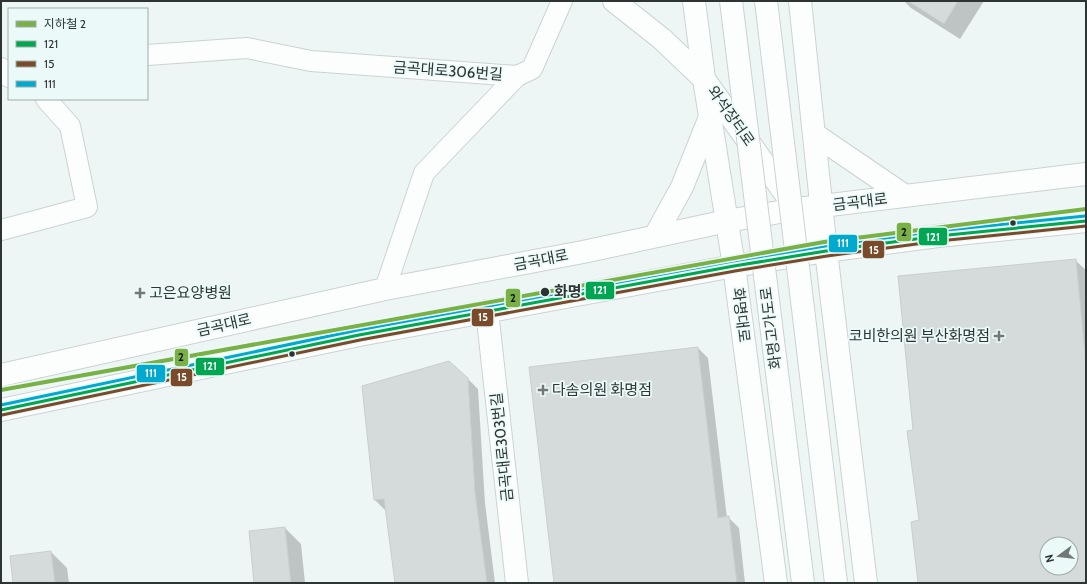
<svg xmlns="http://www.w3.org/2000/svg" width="1087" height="584" viewBox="0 0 1087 584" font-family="Cabin,'Noto Sans KR',sans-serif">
	<rect width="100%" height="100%" fill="#eef6f5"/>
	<path fill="#0003" fill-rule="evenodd" d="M904 1H984L960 39 911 8Z
		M1076 261 1086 270V583H919L920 521 914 431ZM1047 544H1071V568H1047Z
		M698 348 708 358 727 518 728 517 739 528 745 583H555Z
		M467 378 478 389 485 503 495 583H396L387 510H385L375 500Z
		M285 528 301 544 305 583H255Z
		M51 552 67 568 69 583H14Z"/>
	<path fill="#d5dbdb" stroke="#c8cecd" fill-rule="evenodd" d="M908 1H958L944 24Z
		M1076 259 1086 364V583H918L911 522 919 520 907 431 913 430 898 276ZM1047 544H1071V568H1047Z
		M698 347 718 518 729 516 737 583H554L529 367Z
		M449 361 468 378 475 492 487 583H395L384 499 374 500 362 386Z
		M285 527 291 583H254L249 531Z
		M51 551 55 583H13L10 556Z"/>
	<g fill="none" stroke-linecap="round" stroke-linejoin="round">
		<defs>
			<path id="minor" d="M147 55 247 48 311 61 517 76 424 173 385 289
				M1 68 2 74 9 77
				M517 76 532 69 562 1
				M1 230 87 207 70 126 46 99"/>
			<path id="tertiary" d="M487 311 517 583"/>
			<path id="secondary" d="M614 1 662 39 704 79 826 251"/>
			<path id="primary" d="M694 1 704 79 734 266 776 583
				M800 1 826 251 866 583
				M814 134 905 196
				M655 236 682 187 710 117
				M1 375 385 289 583 252 727 221 797 209 1086 174
				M1 410 359 335 734 266 826 251 938 236 1086 221"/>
		</defs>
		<use href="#minor" stroke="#ccd2d2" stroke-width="22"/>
		<use href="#tertiary" stroke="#ccd2d2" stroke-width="24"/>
		<use href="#secondary" stroke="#ccd2d2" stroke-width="24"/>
		<use href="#primary" stroke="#ccd2d2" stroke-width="24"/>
		<use href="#minor" stroke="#fcfefe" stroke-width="20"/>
		<use href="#tertiary" stroke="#fcfefe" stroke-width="22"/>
		<use href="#secondary" stroke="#fcfefe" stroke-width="22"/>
		<use href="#primary" stroke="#fcfefe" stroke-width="22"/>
		<defs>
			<path id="trunk-bridge" d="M731 1 803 583
				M766 1 836 583"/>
		</defs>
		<use href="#trunk-bridge" stroke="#ccd2d2" stroke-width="24" stroke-linecap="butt"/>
		<use href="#trunk-bridge" stroke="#fcfefe" stroke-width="22"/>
		<defs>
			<path id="bus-1" d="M1 410 359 335 734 266 826 251 938 236 1086 221"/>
			<path id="bus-2" d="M2 415 360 340 735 271 827 256 939 241 1086 226"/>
			<path id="bus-3" d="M1 405 358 330 733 261 825 246 937 231 1085 216"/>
		</defs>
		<use href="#bus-1" stroke="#ebfaf8" stroke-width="6"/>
		<use href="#bus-2" stroke="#ebfaf8" stroke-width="6"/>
		<use href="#bus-3" stroke="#ebfaf8" stroke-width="6"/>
		<use href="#bus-1" stroke="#00a651" stroke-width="3"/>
		<use href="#bus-2" stroke="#7a4b2a" stroke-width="3"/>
		<use href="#bus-3" stroke="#00a9ce" stroke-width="3"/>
		<defs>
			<path id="metro-1" d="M1 390 824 242 1086 209"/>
		</defs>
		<use href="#metro-1" stroke="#ebfaf8" stroke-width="7"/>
		<use href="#metro-1" stroke="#79b146" stroke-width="4"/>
	</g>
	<g fill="#2e3433" stroke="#ebfaf8" stroke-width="1.5">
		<circle cx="1013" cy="223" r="3.5"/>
		<circle cx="545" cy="292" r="5"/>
		<circle cx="292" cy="354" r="3.5"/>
	</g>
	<g fill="#717877" stroke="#ebfaf8" stroke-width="1.5">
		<path d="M138 287h4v4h4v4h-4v4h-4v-4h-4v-4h4z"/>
		<path d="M997 330h4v4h4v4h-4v4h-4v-4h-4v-4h4z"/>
		<path d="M541 384h4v4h4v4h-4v4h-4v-4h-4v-4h4z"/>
	</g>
	<g text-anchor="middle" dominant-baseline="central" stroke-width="3.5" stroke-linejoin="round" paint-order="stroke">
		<g font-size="15" fill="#2e3433" stroke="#ebfaf8">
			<text transform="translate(448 71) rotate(4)">금곡대로306번길</text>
			<text transform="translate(731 116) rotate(55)">와석장터로</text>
			<text transform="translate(860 202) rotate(-7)">금곡대로</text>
			<text transform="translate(541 260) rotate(-11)">금곡대로</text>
			<text transform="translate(741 315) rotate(83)">화명대로</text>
			<text transform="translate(224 325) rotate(-13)">금곡대로</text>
			<text transform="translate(771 328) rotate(-97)">화명고가도로</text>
			<text transform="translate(502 447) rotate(-96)">금곡대로303번길</text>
		</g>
		<g font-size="15" font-weight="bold" fill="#2e3433" stroke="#ebfaf8" text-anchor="start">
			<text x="554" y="292">화명</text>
		</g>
		<g font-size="15" fill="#2e3433" stroke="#ebfaf8" text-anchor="start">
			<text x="149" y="293">고은요양병원</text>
			<text x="990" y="336" text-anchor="end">코비한의원 부산화명점</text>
			<text x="552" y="390">다솜의원 화명점</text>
		</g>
	</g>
	<g stroke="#ebfaf8" stroke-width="1.5">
		<rect x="896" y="222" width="16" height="20" rx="4" fill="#79b146"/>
		<rect x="918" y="227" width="30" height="19" rx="4" fill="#00a651"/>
		<rect x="828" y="234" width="30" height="19" rx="4" fill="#00a9ce"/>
		<rect x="862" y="240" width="23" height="19" rx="4" fill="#7a4b2a"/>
		<rect x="585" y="281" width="30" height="19" rx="4" fill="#00a651"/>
		<rect x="505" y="288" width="16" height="20" rx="4" fill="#79b146"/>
		<rect x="471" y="308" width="23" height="19" rx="4" fill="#7a4b2a"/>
		<rect x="174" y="348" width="15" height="19" rx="4" fill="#79b146"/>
		<rect x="195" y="357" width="30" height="19" rx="4" fill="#00a651"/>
		<rect x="136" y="364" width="30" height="19" rx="4" fill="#00a9ce"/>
		<rect x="170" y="368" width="23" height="19" rx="4" fill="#7a4b2a"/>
	</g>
	<g font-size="11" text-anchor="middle" font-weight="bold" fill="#fff">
		<text x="933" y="241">121</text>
		<text x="843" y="247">111</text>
		<text x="874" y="254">15</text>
		<text x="600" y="294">121</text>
		<text x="483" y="321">15</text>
		<text x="210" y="370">121</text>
		<text x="151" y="377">111</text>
		<text x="182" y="381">15</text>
	</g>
	<g font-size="11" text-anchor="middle" font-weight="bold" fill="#111">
		<text x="904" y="236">2</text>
		<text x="513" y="302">2</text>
		<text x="181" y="361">2</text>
	</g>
	<rect width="1087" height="584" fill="none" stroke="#2e3433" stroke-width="4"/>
	<rect x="8" y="8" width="140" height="92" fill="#ebfaf8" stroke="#9faba9"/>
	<rect x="16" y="21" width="20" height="6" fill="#79b146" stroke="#9faba9"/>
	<text x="44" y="28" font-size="12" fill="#2e3433">지하철 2</text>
	<rect x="16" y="41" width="20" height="6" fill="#00a651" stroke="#9faba9"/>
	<text x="44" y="48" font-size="12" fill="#2e3433">121</text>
	<rect x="16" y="61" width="20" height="6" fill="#7a4b2a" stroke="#9faba9"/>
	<text x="44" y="68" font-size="12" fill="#2e3433">15</text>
	<rect x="16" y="81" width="20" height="6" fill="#00a9ce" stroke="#9faba9"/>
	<text x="44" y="88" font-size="12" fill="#2e3433">111</text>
	<g transform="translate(1059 556) rotate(255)"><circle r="19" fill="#ebfaf8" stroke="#9faba9"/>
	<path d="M0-3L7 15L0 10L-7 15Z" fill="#717877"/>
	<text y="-6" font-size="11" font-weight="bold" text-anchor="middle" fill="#2e3433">N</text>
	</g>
</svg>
